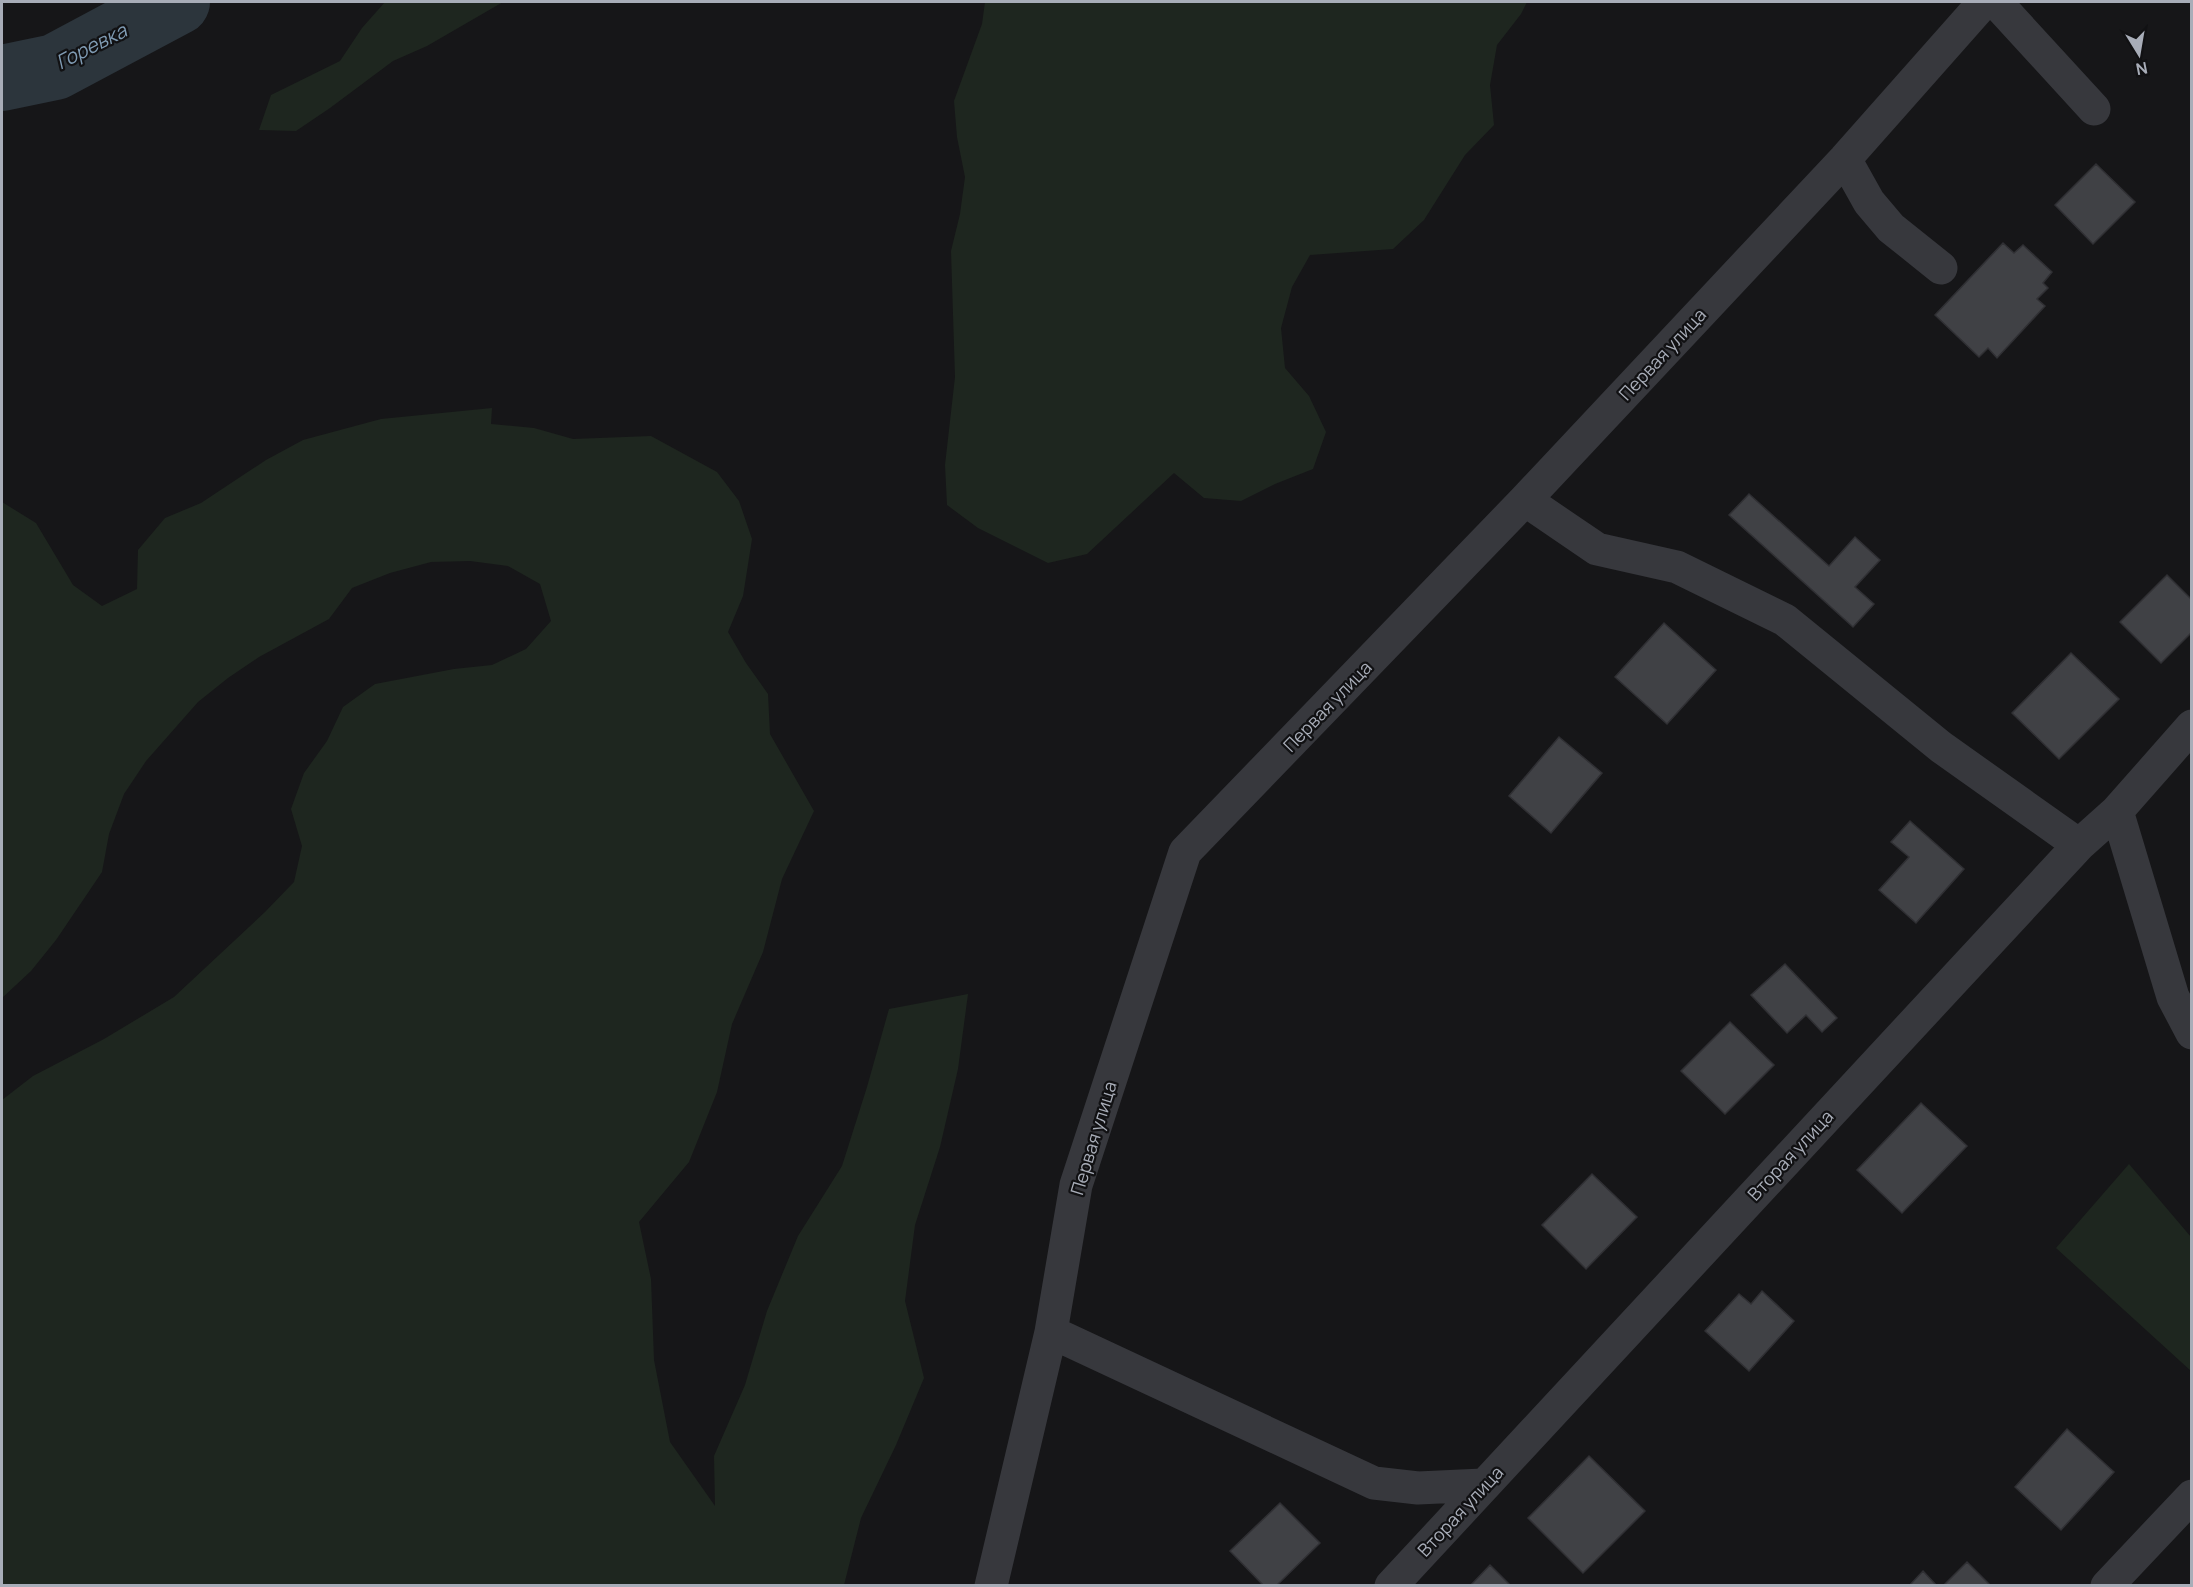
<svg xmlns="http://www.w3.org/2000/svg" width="2193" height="1587" viewBox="0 0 2193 1587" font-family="Manrope,sans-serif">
	<rect width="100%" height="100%" fill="#161618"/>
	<path fill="#1e261f" d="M385 2H503L427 46 393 61 330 108 296 131 259 130 271 95 340 61 362 28Z
		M985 2H1527L1521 14 1497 45 1490 85 1494 125 1465 155 1424 220 1393 249 1310 255 1292 287 1281 328 1285 368 1309 396 1326 432 1313 469 1275 484 1241 501 1204 498 1174 473 1087 554 1048 563 978 528 947 505 945 465 955 377 951 251 960 214 965 177 957 137 954 101 982 24Z
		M492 408 491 424 534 428 573 439 651 436 717 472 739 501 752 539 743 596 728 632 746 663 768 694 770 734 814 811 782 879 763 952 732 1024 717 1092 689 1162 639 1222 651 1279 654 1360 670 1442 715 1506 714 1456 745 1385 767 1311 798 1236 842 1166 867 1087 889 1009 968 994 958 1069 940 1147 915 1225 905 1301 924 1378 896 1445 861 1518 844 1585H2V1100L33 1076 104 1039 174 997 265 912 294 882 302 846 291 809 304 773 327 741 343 707 375 684 454 669 492 665 526 649 551 621 540 584 508 566 470 561 431 562 390 573 352 588 329 619 259 657 228 678 198 702 146 761 124 794 109 834 102 872 56 940 31 971 2 998V502L36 523 73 585 102 606 137 589 138 550 165 518 201 503 266 460 303 440 381 419Z
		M2129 1164 2191 1237V1371L2056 1248Z"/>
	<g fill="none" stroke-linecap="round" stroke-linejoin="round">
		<path stroke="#2c353c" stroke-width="66" d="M2 78 55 67 177 2"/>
	</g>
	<path fill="#404145" stroke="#303034" stroke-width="1.5" d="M2096 164 2135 202 2093 244 2055 205Z
		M2003 243 2014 253 2023 245 2052 272 2043 283 2048 288 2037 299 2045 306 1997 358 1988 348 1979 357 1935 315Z
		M1749 494 1829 566 1855 537 1880 560 1855 587 1874 604 1853 627 1729 515Z
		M2167 575 2192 600V632L2161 663 2120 622Z
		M1664 623 1716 670 1667 724 1615 677Z
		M2071 653 2119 699 2059 759 2012 713Z
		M1559 737 1602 773 1551 833 1509 796Z
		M1910 821 1964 869 1916 923 1879 890 1909 857 1891 842Z
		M1785 964 1837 1018 1822 1032 1806 1015 1787 1033 1751 995Z
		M1730 1022 1774 1065 1725 1114 1681 1071Z
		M1921 1103 1967 1146 1902 1213 1857 1170Z
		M1592 1174 1637 1217 1586 1269 1542 1225Z
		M1762 1291 1794 1321 1749 1371 1705 1331 1739 1294 1751 1304Z
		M2067 1429 2114 1472 2061 1530 2015 1487Z
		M1589 1456 1645 1511 1583 1573 1528 1518Z
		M1280 1503 1320 1543 1276 1586H1264L1230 1551Z
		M1967 1562 1991 1586H1943Z
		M1490 1565 1511 1586H1470Z
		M1923 1571 1937 1586H1909Z"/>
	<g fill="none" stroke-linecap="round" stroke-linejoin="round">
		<path stroke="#37383d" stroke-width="33" d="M1996 2 2094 109
			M1845 159 1869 202 1891 228 1941 268
			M1525 500 1597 549 1677 567 1785 620 1941 747 2079 845
			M2117 811 2173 997 2192 1033
			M1051 1332 1374 1483 1418 1488 1483 1485
			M991 1586 1051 1332 1076 1185 1185 852 1525 500 1845 159 1984 2
			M1391 1586 2079 845 2117 811 2192 726
			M2107 1586 2192 1496"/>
	</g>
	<g text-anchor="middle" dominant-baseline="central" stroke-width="4.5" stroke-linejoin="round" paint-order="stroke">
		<g font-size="18" fill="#a8adb8" stroke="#111113">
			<text transform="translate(1662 354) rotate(-47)">Первая улица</text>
			<text transform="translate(1327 706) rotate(-46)">Первая улица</text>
			<text transform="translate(1093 1138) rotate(-73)">Первая улица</text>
			<text transform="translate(1790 1155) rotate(-47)">Вторая улица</text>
			<text transform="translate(1460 1511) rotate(-47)">Вторая улица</text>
		</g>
		<g font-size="20" font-style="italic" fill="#7f9bb3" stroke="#111113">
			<text transform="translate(91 46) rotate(-27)">Горевка</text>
		</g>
	</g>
	<rect width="2193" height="1587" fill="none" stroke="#a8adb8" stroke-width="6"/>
	<g transform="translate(2139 54) rotate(169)" stroke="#111113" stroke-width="4.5" paint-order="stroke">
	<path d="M0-4.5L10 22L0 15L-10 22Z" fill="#a8adb8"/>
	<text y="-9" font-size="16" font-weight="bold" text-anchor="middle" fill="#a8adb8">N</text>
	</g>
</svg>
